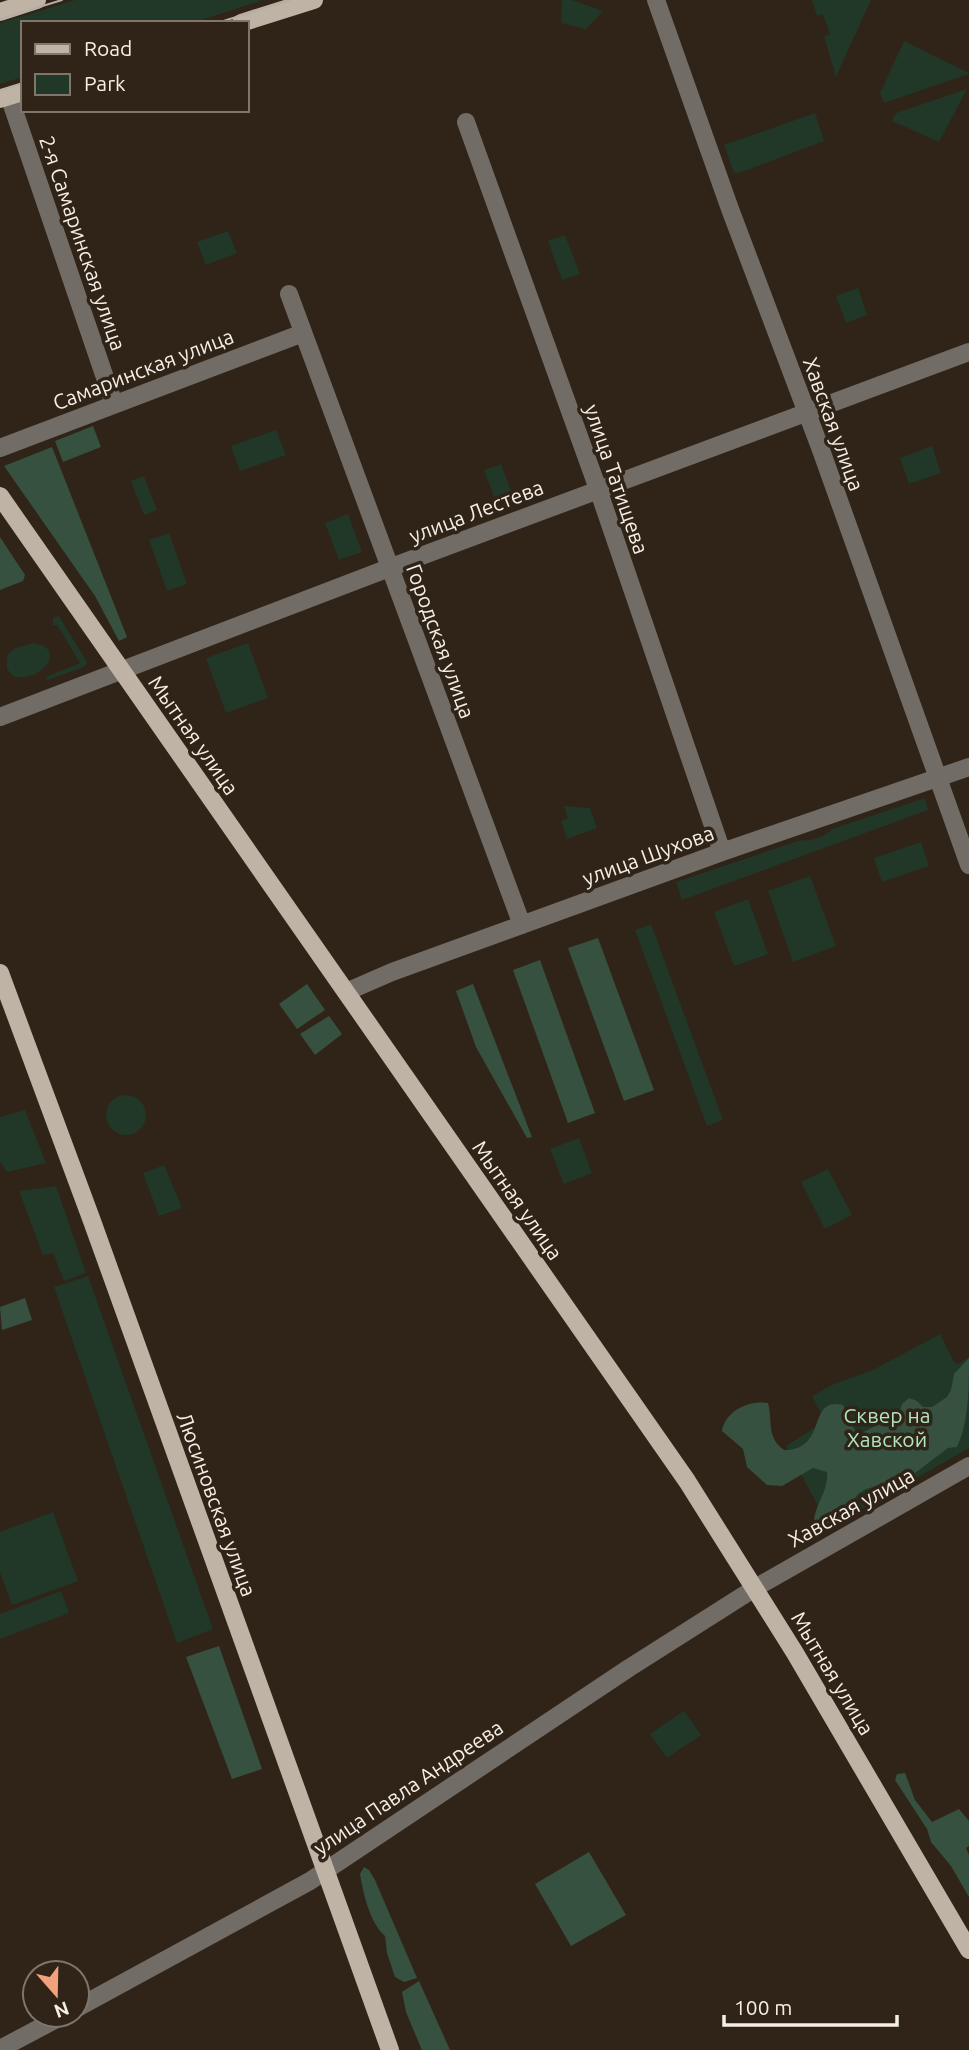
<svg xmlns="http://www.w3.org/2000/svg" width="969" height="2050" viewBox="0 0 969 2050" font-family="Ubuntu,sans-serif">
	<rect width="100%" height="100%" fill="#2f2417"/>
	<path fill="#213728" d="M75 0H263L192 23H23V77L0 84V23Z
		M562 0H572L603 11 586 29 561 23Z
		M812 0H871L836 77 824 36 830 34 823 14 817 16Z
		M904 41 969 73V74L884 103 880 93Z
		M967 89 939 142 892 121 896 113Z
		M815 113 824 141 742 172 734 173 724 145Z
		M228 231 237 253 206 265 197 242Z
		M565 235 580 274 562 280 548 241Z
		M858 288 867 315 846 323 836 296Z
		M276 430 286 455 240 471 231 446Z
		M932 446 941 473 909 484 900 458Z
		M501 464 512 493 495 499 484 470Z
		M144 476 157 510 144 515 131 481Z
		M348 514 362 552 339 560 325 523Z
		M169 533 187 584 167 591 149 540Z
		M59 616 87 662 84 667 47 680 46 677 80 663 57 625H53V618Z
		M34 643C69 649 40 684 13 676L7 669V655L15 648Z
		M248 643 268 698 226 713 206 658Z
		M925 798 928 810 682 900 676 882 801 840C810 842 826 836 832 829Z
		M564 806 590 808 597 828 567 839 561 821 568 818Z
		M921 842 929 866 882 882 874 858Z
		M810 876 836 946 793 962 768 891Z
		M748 899 768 954 734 966 714 912Z
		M651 924 723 1120 707 1126 635 930Z
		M106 1115a20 20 0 1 1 40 0a20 20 0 1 1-40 0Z
		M25 1110 46 1163 7 1172 0 1162V1117Z
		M579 1138 592 1173 564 1184 550 1149Z
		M164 1165 182 1208 159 1216 143 1173Z
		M828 1169 852 1215 825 1229 801 1182Z
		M56 1186 86 1273 64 1281 53 1253 43 1255 19 1191Z
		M88 1276 213 1629 177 1643 54 1287Z
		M940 1334 954 1362 958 1364 969 1357V1448L830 1528 786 1446 825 1421 812 1396 832 1385 875 1369Z
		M53 1512 78 1581 12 1605 0 1572V1532Z
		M61 1591 69 1613 0 1639V1614Z
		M684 1711 701 1735 667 1758 650 1734Z"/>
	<path fill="#36513f" d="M93 426 101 447 63 462 55 441Z
		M52 447 127 637 119 641 95 596 4 466Z
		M0 537 25 575 23 581 0 590Z
		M598 938 654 1090 624 1101 568 948Z
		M540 960 595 1113 568 1123 513 970Z
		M307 984 325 1010 297 1029 279 1004Z
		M473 984 532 1137 527 1138 476 1047 456 991Z
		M329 1016 342 1034 315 1055 300 1034Z
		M25 1298 32 1320 2 1330 0 1307Z
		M969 1358C969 1388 969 1422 957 1447L948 1448 910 1477 866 1489 858 1494 837 1522 824 1533 814 1523C814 1505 829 1491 827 1472L813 1468 782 1486 767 1485 747 1467 743 1449 722 1431C725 1411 749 1400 768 1403 773 1421 766 1437 784 1450 829 1450 806 1396 843 1405L854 1429 860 1434 899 1413 902 1404 909 1398 917 1401 923 1407H932L947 1397 951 1390 954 1374Z
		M219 1646 262 1769 232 1779 186 1657Z
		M905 1773 915 1800 932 1822 959 1809 969 1821V1846L966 1848 969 1855V1897L951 1866 931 1842 927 1829 895 1780 897 1774Z
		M589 1852 626 1915 571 1946 535 1884Z
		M364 1867 369 1870 375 1880 417 1978 404 1982 395 1977 387 1953 385 1936C370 1923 363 1893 360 1874Z
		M419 1981 450 2050H422L421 2048 406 2012 402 1992Z"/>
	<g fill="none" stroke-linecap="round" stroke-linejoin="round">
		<path stroke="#726c66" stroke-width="18" d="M656 0 730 209 821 450 969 865
			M9 96 114 404
			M466 122 598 489 722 852
			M289 294 522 925
			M0 448 303 333
			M0 717 389 568 969 352
			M346 992 392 972 722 852 969 767
			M77 2008 310 1881 629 1668 755 1588 969 1466
			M0 2049 64 2015"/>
		<path stroke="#bfb3a6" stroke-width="18" d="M0 12 37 0
			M241 23 314 0
			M0 99 23 92
			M0 496 687 1481 795 1653 969 1950
			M0 973 92 1221 390 2050"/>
		<path stroke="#b6ada3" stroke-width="2" d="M0 19 62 0
			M217 23 290 0
			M0 90 23 83"/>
	</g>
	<g text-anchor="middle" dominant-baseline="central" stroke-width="7" stroke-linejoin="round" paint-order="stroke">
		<g font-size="21" fill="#f6efe6" stroke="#2f2417">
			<text transform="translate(83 243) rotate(71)">2-я Самаринская улица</text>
			<text transform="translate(143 369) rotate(-21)">Самаринская улица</text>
			<text transform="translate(834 424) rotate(70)">Хавская улица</text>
			<text transform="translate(617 479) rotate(71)">улица Татищева</text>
			<text transform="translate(476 511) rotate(-21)">улица Лестева</text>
			<text transform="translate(441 641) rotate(70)">Городская улица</text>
			<text transform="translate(194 735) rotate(55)">Мытная улица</text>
			<text transform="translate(648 855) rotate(-20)">улица Шухова</text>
			<text transform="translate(518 1200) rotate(55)">Мытная улица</text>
			<text transform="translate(217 1504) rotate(70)">Люсиновская улица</text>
			<text transform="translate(851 1507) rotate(-29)">Хавская улица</text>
			<text transform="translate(833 1673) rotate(59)">Мытная улица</text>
			<text transform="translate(408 1787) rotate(-34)">улица Павла Андреева</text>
		</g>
		<g font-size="21" fill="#afe5c0" stroke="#2f2417">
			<text x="887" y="1415">Сквер на<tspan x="887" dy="24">Хавской</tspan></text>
		</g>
	</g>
	<rect x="21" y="21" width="228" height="91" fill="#2f2417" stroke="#7f756a" stroke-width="2"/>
	<rect x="35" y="44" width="35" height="10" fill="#bfb3a6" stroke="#7f756a" stroke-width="2"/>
	<text x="84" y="56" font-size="21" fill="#f6efe6">Road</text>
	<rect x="35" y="74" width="35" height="21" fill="#213728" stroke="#7f756a" stroke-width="2"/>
	<text x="84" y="91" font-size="21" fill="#f6efe6">Park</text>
	<g transform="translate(56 1994) rotate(160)"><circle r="33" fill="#2f2417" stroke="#7f756a" stroke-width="2"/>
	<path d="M0-5L12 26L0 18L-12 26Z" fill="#f1a17c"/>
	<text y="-10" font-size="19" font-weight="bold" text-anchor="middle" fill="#f6efe6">N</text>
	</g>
	<path d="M724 2015v10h173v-10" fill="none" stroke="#f6efe6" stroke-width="3.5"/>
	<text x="734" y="2015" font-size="21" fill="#f6efe6" stroke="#2f2417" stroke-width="5" paint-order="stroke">100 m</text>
</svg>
